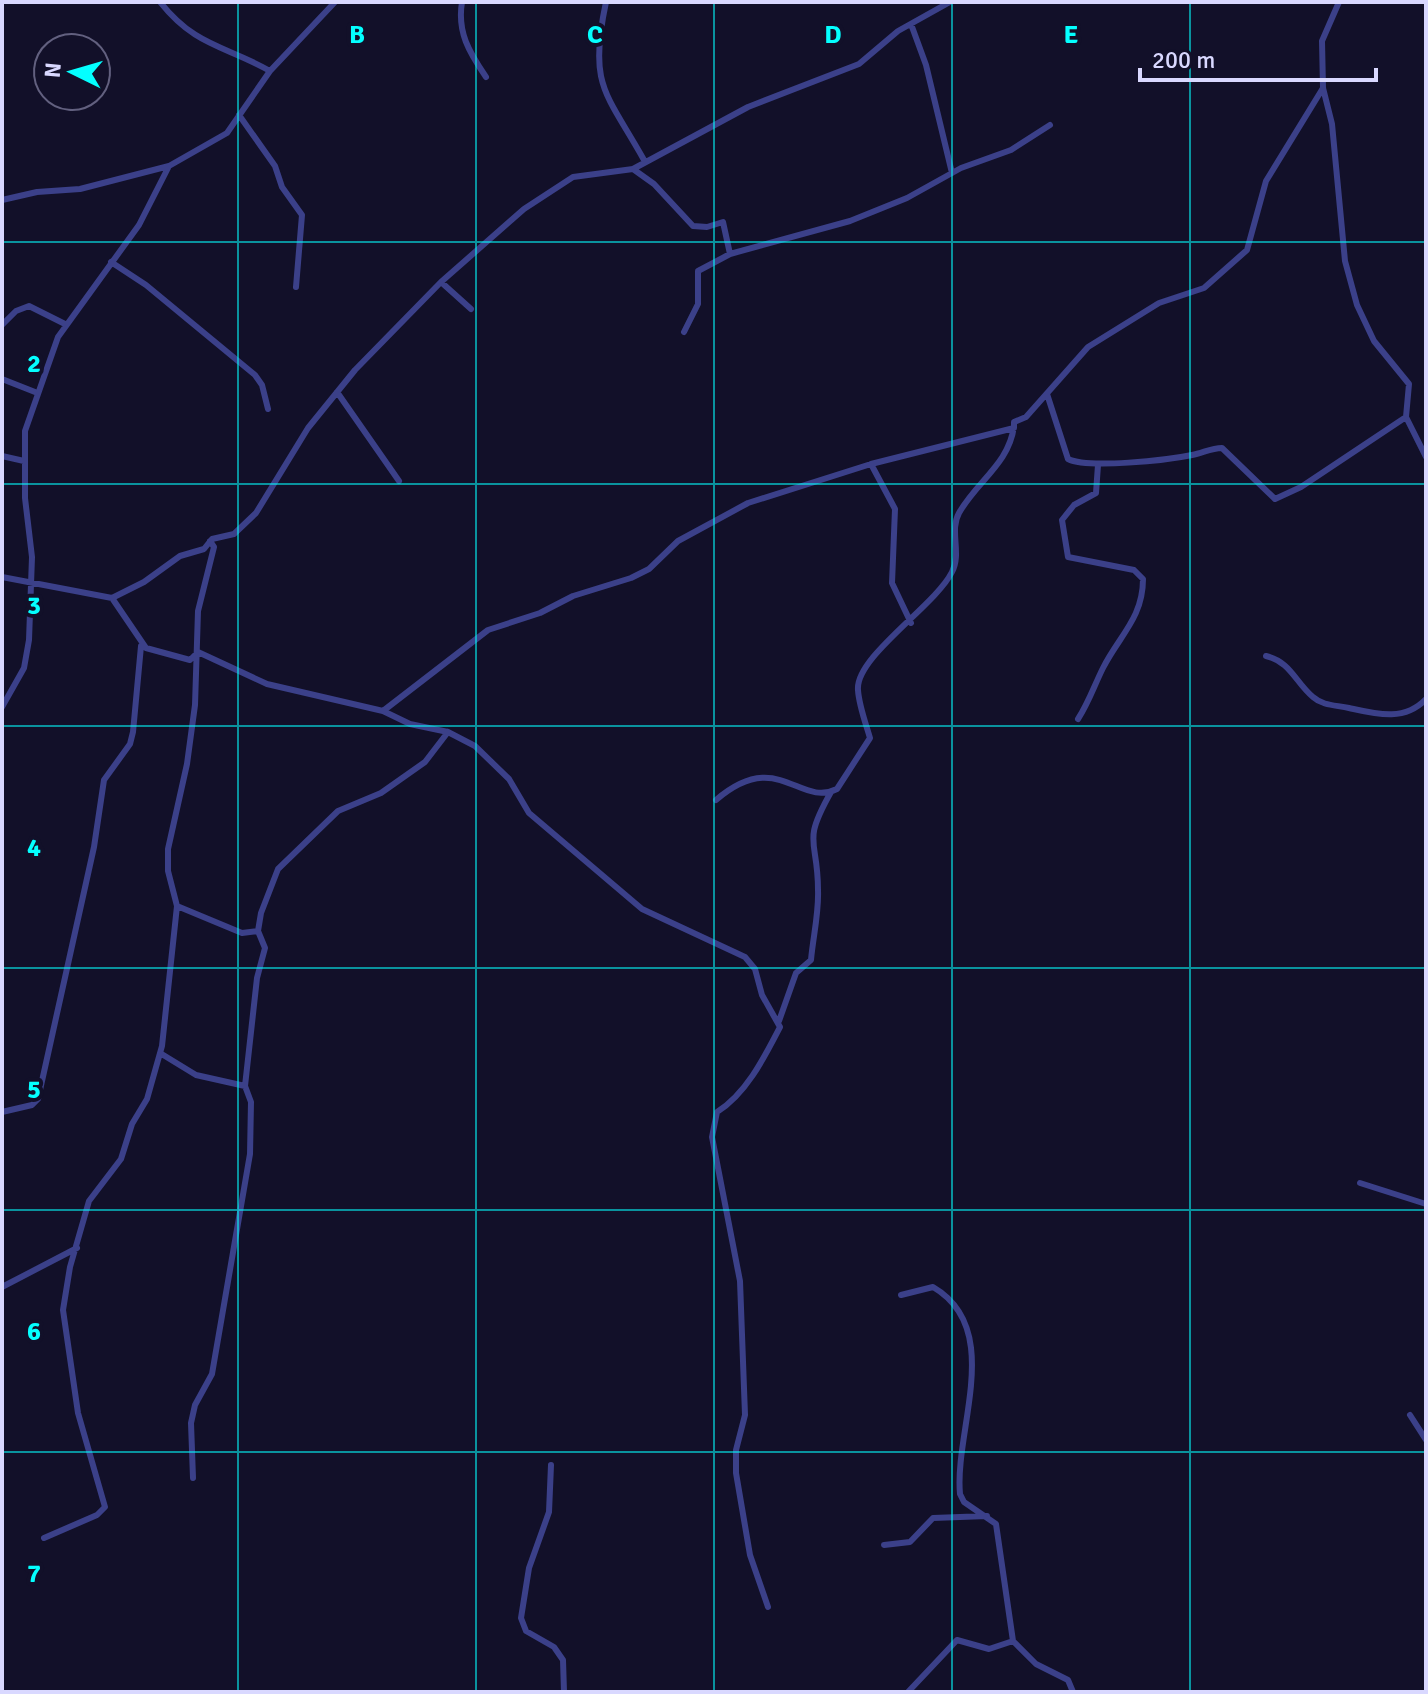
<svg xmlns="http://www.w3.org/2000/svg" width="1428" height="1694" viewBox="0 0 1428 1694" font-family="Signika,sans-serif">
	<rect width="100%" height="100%" fill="#121029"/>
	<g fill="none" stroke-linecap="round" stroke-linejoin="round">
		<path stroke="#3b4089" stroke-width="6" d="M160 2C196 47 224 45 270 71
			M462 2C457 32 469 52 486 77
			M606 2C588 86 606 92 644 160
			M1339 2 1322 41 1323 88 1332 124 1345 261 1357 305 1374 341 1409 384 1406 417 1426 457
			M911 24 926 65 952 173
			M239 115 275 166 282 187 302 215 296 287
			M633 169 654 184 693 226 707 227 723 222 730 254
			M2 200 37 192 80 189 169 166
			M111 262 146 285 255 375 262 385 268 409
			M441 282 471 309
			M2 325 16 311 29 306 65 324
			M684 332 698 304V271L730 254 850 221 907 198 961 168 1011 150 1050 125
			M2 379 35 392
			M337 392 399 481
			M1047 394 1068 459C1088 469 1168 460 1192 455 1203 453 1211 448 1222 448L1275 499 1301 487 1406 417
			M2 456 24 461
			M871 464 895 509 892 583 911 623
			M2 577 112 598 146 648 190 660 198 652 267 684 383 711 410 724 448 732 475 746 509 779 529 813 642 909 745 957 755 969 762 995 780 1027C764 1058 746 1094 717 1112L712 1137 740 1281 745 1415 736 1450V1473L750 1555 768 1607
			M112 598 144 582 180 556 204 549 212 539 234 534 256 513 308 428 355 370 441 282 524 209 573 177 633 169 748 107 859 64 898 31 950 2
			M1266 656C1291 662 1295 682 1313 697 1323 706 1336 705 1349 708 1376 714 1404 722 1426 699
			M2 707 24 668 29 640 32 557 25 498V431L58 337 139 225 169 166 227 133 270 71 335 2
			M383 711 488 630 540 613 573 596 631 578 649 569 678 541 748 503 871 464 1014 428V422L1026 417 1088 347 1159 303 1204 288 1247 250 1266 181 1323 88
			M1078 719C1089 702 1094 686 1103 668 1119 636 1143 618 1143 579L1134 570 1068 557 1062 520 1074 505 1096 493 1098 465
			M716 800C778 747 799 808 837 789L870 738C866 724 859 706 858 690 855 657 935 606 952 572 962 553 949 531 959 513 977 481 1009 464 1014 426
			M258 931 261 913 278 869 338 811 381 793 425 762 448 732
			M779 1021 796 973 811 960C813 937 819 913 818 890 818 838 801 845 831 792
			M160 1053 196 1075 245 1086 257 978 265 948 258 931 242 933 177 906
			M2 1112 32 1105 38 1099 94 847 104 780 130 744 133 732 141 646
			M1360 1183 1426 1204
			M2 1287 77 1248
			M901 1295 933 1287C1005 1329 954 1430 960 1494L964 1502 996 1524 1013 1641 1036 1664 1068 1680 1073 1692
			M1410 1415 1426 1440
			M551 1465 549 1512 529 1568 521 1618 526 1631 554 1647 563 1660 564 1692
			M193 1478 191 1423 195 1405 212 1374 250 1154 251 1102 245 1086
			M44 1538 97 1515 105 1507 78 1413 63 1310 70 1267 89 1201 121 1159 132 1124 147 1099 162 1046 177 906 168 871V849L187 764 195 705 198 611 214 547 210 541
			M884 1545 910 1542 933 1518 987 1516
			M908 1692 957 1640 989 1649 1013 1641"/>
	</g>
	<path fill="none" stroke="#04ffff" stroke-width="2" stroke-opacity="0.55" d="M238 2V1692M476 2V1692M714 2V1692M952 2V1692M1190 2V1692M2 242H1426M2 484H1426M2 726H1426M2 968H1426M2 1210H1426M2 1452H1426"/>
	<g font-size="26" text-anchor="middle" font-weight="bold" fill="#04ffff" stroke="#121029" stroke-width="8" stroke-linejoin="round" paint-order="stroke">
		<text x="357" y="43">B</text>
		<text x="595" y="43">C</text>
		<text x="833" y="43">D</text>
		<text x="1071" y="43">E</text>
		<text x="34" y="372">2</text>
		<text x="34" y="614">3</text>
		<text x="34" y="856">4</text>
		<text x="34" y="1098">5</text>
		<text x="34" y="1340">6</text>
		<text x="34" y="1582">7</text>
	</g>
	<rect width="1428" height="1694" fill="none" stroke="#d9d8ff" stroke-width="8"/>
	<g transform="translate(72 72) rotate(275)"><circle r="38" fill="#121029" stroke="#62607f" stroke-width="2"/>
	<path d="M0-6L14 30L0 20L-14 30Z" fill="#04ffff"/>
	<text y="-12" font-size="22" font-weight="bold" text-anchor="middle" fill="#d9d8ff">N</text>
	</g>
	<path d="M1140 68v12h236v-12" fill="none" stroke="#d9d8ff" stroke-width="4"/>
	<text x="1152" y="68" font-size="24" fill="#d9d8ff" stroke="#121029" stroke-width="6" paint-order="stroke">200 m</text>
</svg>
